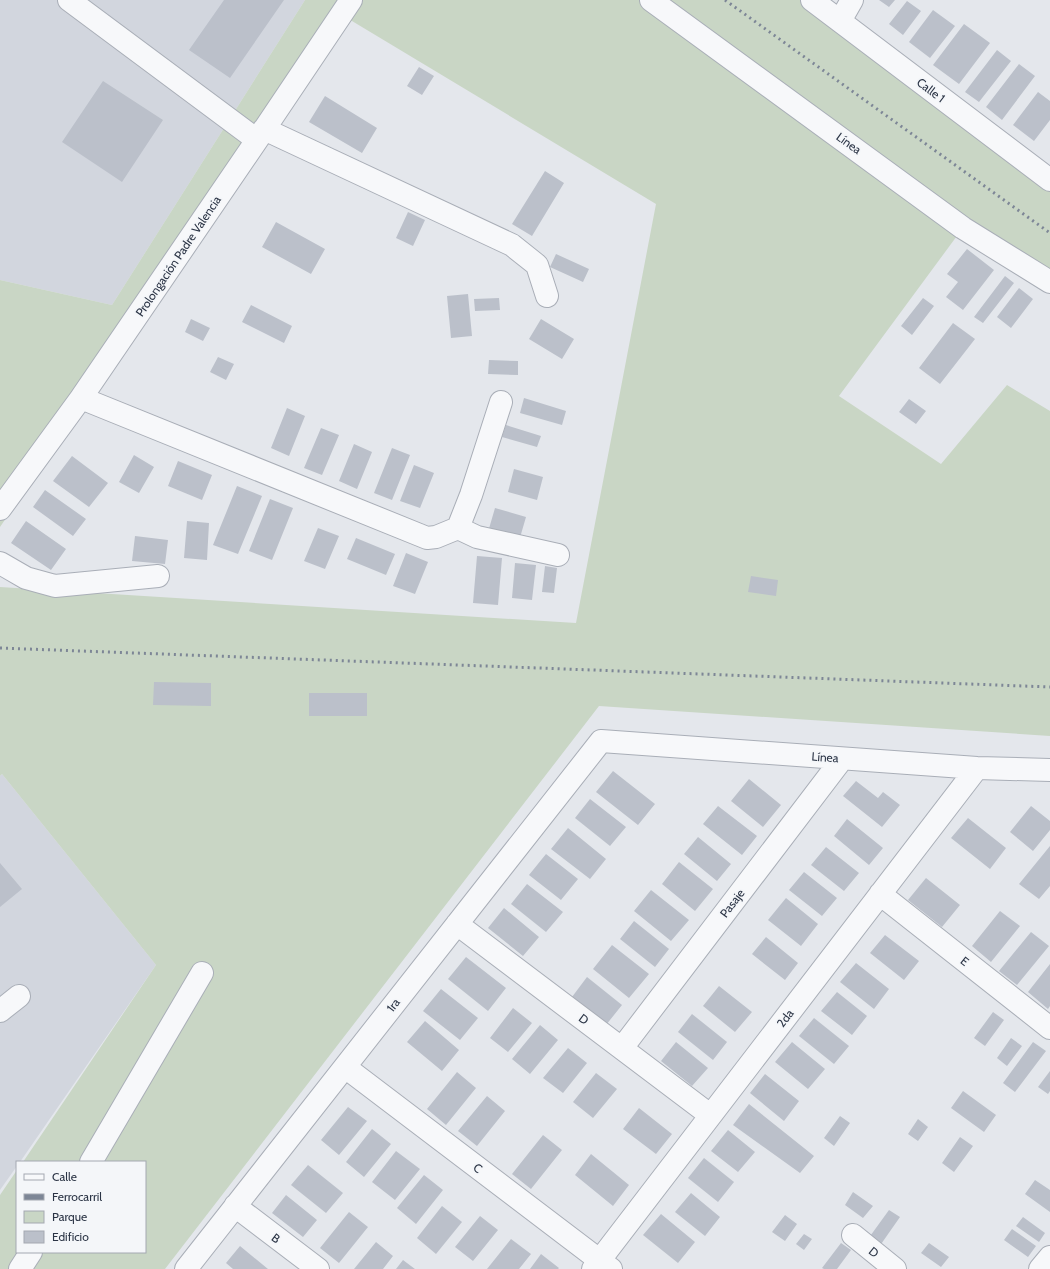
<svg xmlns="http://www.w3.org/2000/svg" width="1050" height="1269" viewBox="0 0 1050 1269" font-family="Cabin,sans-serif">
	<rect width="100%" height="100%" fill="#e4e7ec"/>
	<path fill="#d2d6de" d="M0 0H305L112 305 0 280Z
		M2 774 156 965 20 1162H17V1166L0 1190V776Z"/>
	<path fill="#c9d6c5" d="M305 0H810L1050 181V283L965 225 839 396 941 464 1007 385 1050 411V736L599 706 165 1269H0V1195L17 1170V1252H145V1162H23L156 965 2 774 0 776V587L576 623 656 204 347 18 0 527V280L112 305Z"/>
	<path fill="#bbc0ca" d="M224 0H284L230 78 189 50Z
		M879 0H895L889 7Z
		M907 1 921 11 903 35 889 24Z
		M933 10 955 26 930 58 909 42Z
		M964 24 990 43 959 84 933 65Z
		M997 50 1011 61 979 102 965 92Z
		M1019 64 1035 76 1002 120 986 107Z
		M419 67 434 76 422 95 407 86Z
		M103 81 163 120 122 182 62 142Z
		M1038 92 1050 101V120L1034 141 1013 125Z
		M325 96 377 128 362 153 309 122Z
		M545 171 564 183 532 236 512 224Z
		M408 212 425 220 413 246 396 238Z
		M276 222 325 249 311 274 262 247Z
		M967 249 994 270 963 310 946 297 958 282 947 274Z
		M556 254 589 269 583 282 550 267Z
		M1005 276 1014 283 983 323 974 317Z
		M1019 288 1033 299 1011 328 997 317Z
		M468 294 472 336 451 338 447 296Z
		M499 298 500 310 475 311 474 299Z
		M923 298 934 306 912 335 901 326Z
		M251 305 292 326 284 343 242 322Z
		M191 319 210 328 203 341 185 332Z
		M541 319 574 339 562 359 529 339Z
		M953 323 975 339 940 384 919 368Z
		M218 357 234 364 226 380 210 372Z
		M489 360 518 361V375L488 374Z
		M524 398 566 411 562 425 520 413Z
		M909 399 926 411 916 424 899 412Z
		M287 408 305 416 289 456 271 448Z
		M506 425 541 436 537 447 502 437Z
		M321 428 339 435 322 475 304 468Z
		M354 444 372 452 357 489 339 481Z
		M392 448 410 455 392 500 374 493Z
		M134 455 154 467 139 493 119 482Z
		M72 456 108 483 89 507 53 481Z
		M178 461 212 475 202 500 168 486Z
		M414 465 434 473 420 508 400 501Z
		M514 469 543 477 537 500 508 492Z
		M237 486 262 496 238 554 213 545Z
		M45 490 86 519 73 536 33 507Z
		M270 499 293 508 272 560 249 551Z
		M495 508 526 517 519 541 488 532Z
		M26 521 66 549 51 570 11 543Z
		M187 521 209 523 207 560 184 558Z
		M318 528 339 536 325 569 304 561Z
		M135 536 168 540 165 564 132 561Z
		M356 538 395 554 386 575 347 559Z
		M406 553 428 562 415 594 393 586Z
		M477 556 502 558 498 605 473 603Z
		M515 563 536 565 532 600 512 598Z
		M545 566 557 568 554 593 542 592Z
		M751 576 778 580 776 596 748 592Z
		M154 682 211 683V706L153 705Z
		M309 693H367V716H309Z
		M613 771 655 804 638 825 596 792Z
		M749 779 781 805 763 827 731 801Z
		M856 781 878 798 883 792 900 805 882 827 843 796Z
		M590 799 626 827 610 846 575 818Z
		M718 806 757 836 742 855 703 824Z
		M1031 806 1050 821V830L1033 851 1010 832Z
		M968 818 1006 848 990 869 951 838Z
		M847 819 883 848 869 865 834 836Z
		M568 828 606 859 590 879 551 849Z
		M698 837 731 864 717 881 684 854Z
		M1050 846V886L1039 899 1019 884Z
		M826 847 859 873 844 891 811 865Z
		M546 854 578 879 561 900 529 875Z
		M679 862 713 889 695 911 662 884Z
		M0 863 22 889 0 907Z
		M804 872 837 898 822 916 789 890Z
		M926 878 960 905 942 927 908 900Z
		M527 884 563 912 546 932 511 904Z
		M651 890 689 920 671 941 634 911Z
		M786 898 818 924 801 946 768 920Z
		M504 908 539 937 523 956 488 928Z
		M1000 911 1020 926 991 962 972 946Z
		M634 921 669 949 655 967 620 939Z
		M1031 932 1049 946 1017 985 999 971Z
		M885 935 919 961 904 980 870 953Z
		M766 937 798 963 785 980 752 954Z
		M612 945 649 974 629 998 593 969Z
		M466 957 506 988 488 1011 448 979Z
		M856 963 889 989 874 1009 840 982Z
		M1050 964V1006L1048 1009 1028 992Z
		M587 977 622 1005 606 1025 572 997Z
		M719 986 752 1012 735 1032 703 1006Z
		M441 989 478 1018 460 1040 423 1011Z
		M837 992 867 1016 852 1035 821 1011Z
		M513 1008 532 1023 508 1052 490 1038Z
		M993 1012 1004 1020 985 1046 974 1038Z
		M692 1014 727 1042 713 1060 678 1032Z
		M814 1018 849 1046 834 1064 799 1036Z
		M425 1021 459 1050 442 1071 407 1042Z
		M540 1025 558 1040 530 1074 512 1059Z
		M1011 1038 1022 1046 1007 1066 997 1058Z
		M676 1042 708 1068 692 1086 661 1061Z
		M792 1042 825 1069 808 1089 775 1062Z
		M1033 1042 1046 1051 1015 1092 1003 1083Z
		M568 1048 587 1063 563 1093 543 1078Z
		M1050 1071V1091L1048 1094 1038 1087Z
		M457 1072 476 1088 446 1125 427 1109Z
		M596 1073 617 1089 593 1118 573 1102Z
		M765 1074 799 1101 784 1121 750 1093Z
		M963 1091 996 1115 984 1132 951 1108Z
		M487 1096 505 1111 477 1146 458 1131Z
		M749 1104 814 1156 800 1173 733 1125Z
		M348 1107 367 1121 339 1155 321 1140Z
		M639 1108 672 1134 656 1154 623 1129Z
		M840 1116 850 1123 834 1146 824 1138Z
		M918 1119 928 1127 918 1141 908 1134Z
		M372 1129 391 1144 364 1177 346 1162Z
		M728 1130 755 1152 738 1172 711 1151Z
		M543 1135 562 1150 531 1189 512 1174Z
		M960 1137 973 1146 954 1172 942 1163Z
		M396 1151 420 1169 395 1200 372 1182Z
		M591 1154 629 1185 613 1206 575 1175Z
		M704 1158 734 1182 718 1202 688 1178Z
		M308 1165 343 1193 326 1213 291 1185Z
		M424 1175 443 1190 416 1224 397 1208Z
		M1035 1180 1050 1190V1212L1025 1194Z
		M853 1192 873 1206 863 1218 845 1205Z
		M691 1193 720 1217 705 1236 675 1212Z
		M286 1195 317 1220 303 1237 272 1213Z
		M442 1206 462 1222 436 1254 417 1238Z
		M889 1210 900 1217 879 1247 868 1239Z
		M349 1212 368 1227 339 1263 320 1248Z
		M661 1214 695 1242 678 1263 643 1235Z
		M785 1215 797 1224 785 1241 772 1232Z
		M480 1216 498 1230 473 1261 455 1247Z
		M1023 1217 1045 1233 1039 1242 1016 1226Z
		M1012 1229 1036 1246 1028 1257 1004 1240Z
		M804 1234 812 1239 804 1250 796 1244Z
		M511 1239 531 1254 519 1269H487Z
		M376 1242 393 1256 383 1269H354Z
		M841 1243 851 1250 837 1269H824L822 1268Z
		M929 1243 949 1257 941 1267 921 1253Z
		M240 1246 268 1269H233L226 1263Z
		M541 1254 559 1268 558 1269H530Z
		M403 1260 415 1269H396Z"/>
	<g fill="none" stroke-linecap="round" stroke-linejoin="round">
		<defs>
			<path id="minor" d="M69 0 257 140
				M651 0 963 228 1050 282
				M812 0 1050 180
				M840 21 852 0
				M264 129 512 245 537 265 547 296
				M81 398 427 538 436 537 458 528 471 495 501 402
				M0 509 81 398 257 140 351 0
				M458 528 477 537 558 555
				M0 563 26 578 55 586 158 576
				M880 894 1050 1028
				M457 924 710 1115
				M0 1011 19 996
				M622 1048 842 759
				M345 1067 611 1269
				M91 1162 202 973
				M235 1206 318 1269
				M853 1235 895 1269
				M20 1269 31 1252
				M186 1269 601 741 977 768 1050 770
				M593 1269 977 768
				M1040 1269 1050 1257"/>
		</defs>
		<use href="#minor" stroke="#a9aeb7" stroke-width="24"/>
		<use href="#minor" stroke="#f7f8fa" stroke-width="22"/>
		<path stroke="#7d8696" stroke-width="3" stroke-dasharray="2 4" stroke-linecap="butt" d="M725 0 1050 233
			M0 648 1050 687"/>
	</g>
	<g text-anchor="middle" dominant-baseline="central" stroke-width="3.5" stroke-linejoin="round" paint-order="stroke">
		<g font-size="12" fill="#2b3445" stroke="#f4f6f9">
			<text transform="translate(931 90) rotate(37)">Calle 1</text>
			<text transform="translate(849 143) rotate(36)">Línea</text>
			<text transform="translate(178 256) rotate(-56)">Prolongación Padre Valencia</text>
			<text transform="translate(825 757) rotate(4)">Línea</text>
			<text transform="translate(732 903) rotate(-53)">Pasaje</text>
			<text transform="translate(965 961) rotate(38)">E</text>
			<text transform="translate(393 1005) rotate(-52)">1ra</text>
			<text transform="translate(785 1018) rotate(-52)">2da</text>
			<text transform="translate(584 1019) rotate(37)">D</text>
			<text transform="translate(478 1168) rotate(37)">C</text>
			<text transform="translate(276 1238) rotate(37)">B</text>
			<text transform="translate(874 1252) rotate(39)">D</text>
		</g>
	</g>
	<rect x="16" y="1161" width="130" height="92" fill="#f4f6f9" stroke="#a4a8b1"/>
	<rect x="24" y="1174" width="20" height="6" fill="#f7f8fa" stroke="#a4a8b1"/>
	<text x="52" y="1181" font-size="12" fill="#2b3445">Calle</text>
	<rect x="24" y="1194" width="20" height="6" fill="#7d8696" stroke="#a4a8b1"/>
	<text x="52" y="1201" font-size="12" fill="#2b3445">Ferrocarril</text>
	<rect x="24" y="1211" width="20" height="12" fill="#c9d6c5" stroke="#a4a8b1"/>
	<text x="52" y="1221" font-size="12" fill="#2b3445">Parque</text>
	<rect x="24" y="1231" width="20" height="12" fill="#bbc0ca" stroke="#a4a8b1"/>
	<text x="52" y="1241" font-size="12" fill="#2b3445">Edificio</text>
</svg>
